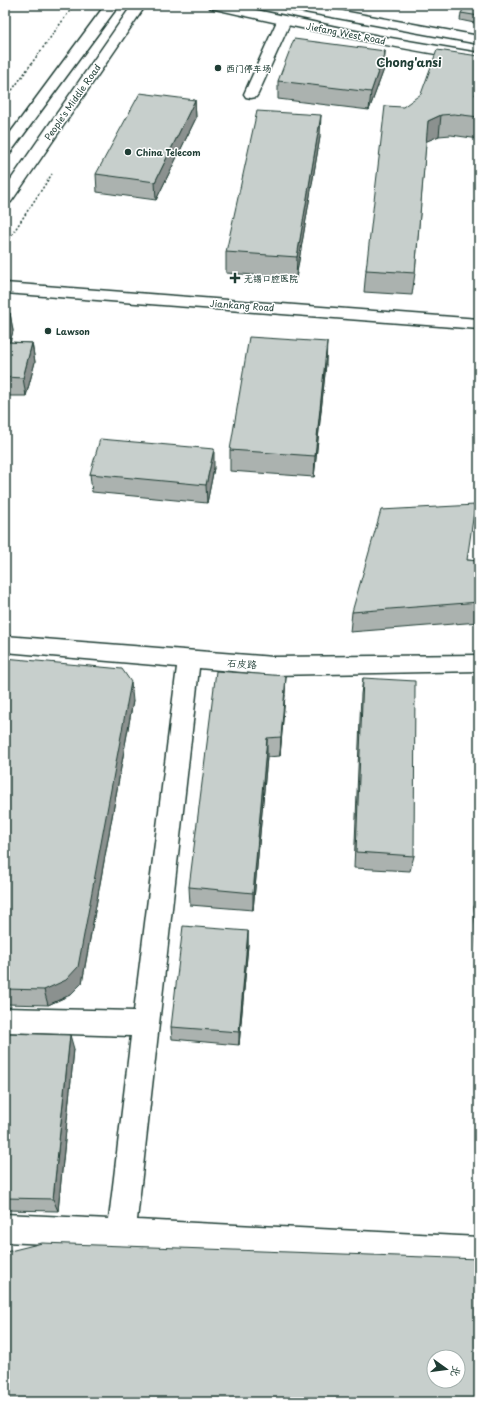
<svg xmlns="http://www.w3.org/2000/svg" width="484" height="1407" viewBox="0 0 484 1407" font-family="'Playpen Sans','LXGW WenKai TC',sans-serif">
	<rect width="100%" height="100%" fill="#fff"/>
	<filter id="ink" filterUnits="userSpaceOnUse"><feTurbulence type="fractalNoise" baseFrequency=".025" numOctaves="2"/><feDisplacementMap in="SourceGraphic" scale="8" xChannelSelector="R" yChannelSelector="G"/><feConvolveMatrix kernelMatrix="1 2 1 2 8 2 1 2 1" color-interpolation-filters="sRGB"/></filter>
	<g filter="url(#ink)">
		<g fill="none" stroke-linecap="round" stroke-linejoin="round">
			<defs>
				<path id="minor" d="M284 17 289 18 291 21 258 94 256 97 251 98 246 97 244 94 277 21 279 18Z
					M5 283 479 319V329L5 293Z
					M5 636 273 657 479 655V671L273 675 199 668 137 1220 479 1237V1265L5 1242V1214L109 1219 131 1036 5 1032V1008L134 1011 177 667 5 652Z"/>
				<path id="major" d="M105 5H119L10 153 5 155V140Z
					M132 5H146L11 202 5 204V188Z
					M208 5H233L379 36 479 53V61C390 47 303 29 215 9L210 8Z
					M281 5H310L479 36V44L288 9 283 8Z"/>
			</defs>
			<use href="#minor" stroke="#1f3d34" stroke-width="3"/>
			<use href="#major" stroke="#1f3d34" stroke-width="3"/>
			<path stroke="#1f3d34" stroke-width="1.5" stroke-dasharray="2 2" stroke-linecap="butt" d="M5 100 74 5
				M5 245 52 174"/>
			<use href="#minor" fill="#fff" fill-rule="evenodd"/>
			<use href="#major" fill="#fff" fill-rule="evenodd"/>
		</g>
		<path fill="#abb2af" stroke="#1f3d34" d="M479 5V24L460 20 461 13Z
			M385 51 384 69 369 110 278 99V81Z
			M479 96V139L451 135 439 136 426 141 415 273 412 295 364 292 366 270 403 107Z
			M195 100 196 118 156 200 97 192 96 174Z
			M320 137 296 278 226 273V252Z
			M5 313H10L13 331 10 342 32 343 35 362 26 396H5Z
			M326 364 314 477 230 471V450Z
			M214 468 207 503 92 492 90 474Z
			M467 560 479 561V622L350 632 352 612Z
			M5 658 133 701 82 983 70 995 48 1005 5 1004Z
			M363 678 414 856 410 871 354 868 361 694Z
			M479 690V731H477Z
			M285 695 280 756 267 757 253 910 190 905 189 887Z
			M479 892V972L474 907Z
			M248 931V945L239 1045 172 1039 171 1027Z
			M5 1033 74 1049 58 1211 5 1210Z"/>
		<path fill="#8b918f" stroke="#1f3d34" d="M385 51 384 69 369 110 371 92Z
			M479 84V95L472 116 475 95Z
			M195 100 196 118 156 200 155 182Z
			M321 115 320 137 296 278 297 257Z
			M441 115 439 136 425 142 428 121Z
			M10 313 13 331 5 360V331Z
			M327 342 326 364 314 477 315 456Z
			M32 343 35 362 26 396 23 378Z
			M214 449V468L207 503 206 485Z
			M286 676 285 695 280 756 281 737Z
			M131 682 133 701 82 983 70 995 48 1005 44 990Z
			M267 738V757L253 910V893Z
			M248 931V945L239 1045V1032Z
			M70 1035 74 1049 58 1211 53 1199Z"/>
		<path fill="#c7cfcc" stroke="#1f3d34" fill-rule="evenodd" d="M466 5H479V16L461 13Z
			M294 39 385 51 371 92 278 81Z
			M437 50 479 56V84L475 95 479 96V117L454 114 441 115 428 121 415 273 366 270 385 106 403 107 421 94Z
			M140 93 195 100 155 182 96 174Z
			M257 111 321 115 297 257 226 252Z
			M5 313H10L5 331Z
			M249 337 327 342 315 456 230 450Z
			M5 342 32 343 23 378 5 377Z
			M100 439 214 449 206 485 90 474Z
			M475 505 467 560 479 561V602L352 612 381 510Z
			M5 658 122 669 131 682 78 967 66 980 44 990 5 989Z
			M216 671 286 676 281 737 267 738 253 893 189 887Z
			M363 678 415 681 414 856 356 852Z
			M183 926 248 931 239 1032 171 1027Z
			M5 1033 70 1035 53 1199 5 1198Z
			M42 1243 479 1259V1402H5V1254L6 1252ZM434 1357H458V1381H434Z"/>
	</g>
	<g fill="#1f3d34" stroke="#fff" stroke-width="1.5">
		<circle cx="218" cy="68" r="4"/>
		<circle cx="128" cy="152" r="4"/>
		<path d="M233 272h4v4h4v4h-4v4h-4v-4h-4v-4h4z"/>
		<circle cx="48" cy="331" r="4"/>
	</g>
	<g text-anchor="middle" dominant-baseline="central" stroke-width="3" stroke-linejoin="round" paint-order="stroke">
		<g font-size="9" fill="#1f3d34" stroke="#fff">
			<text transform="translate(346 33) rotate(11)">Jiefang West Road</text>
			<text transform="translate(72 102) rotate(-55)">People's Middle Road</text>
			<text transform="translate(242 305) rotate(4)">Jiankang Road</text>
		</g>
		<g font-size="9" font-weight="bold" fill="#1f3d34" stroke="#fff" text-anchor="start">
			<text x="226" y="68">西门停车场</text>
			<text x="136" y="152">China Telecom</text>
			<text x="244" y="278">无锡口腔医院</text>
			<text x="56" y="331">Lawson</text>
		</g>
		<g font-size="10" fill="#1f3d34" stroke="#fff">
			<text transform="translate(242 663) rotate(4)">石皮路</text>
		</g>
		<g font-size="12" font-weight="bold" fill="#1f3d34" stroke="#fff">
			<text x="409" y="62">Chong'ansi</text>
		</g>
	</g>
	<rect width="484" height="1407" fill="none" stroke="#fff" stroke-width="20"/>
	<rect x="10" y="10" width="464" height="1387" fill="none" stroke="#1f3d34" stroke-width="1.5" filter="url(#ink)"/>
	<g transform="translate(446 1369) rotate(104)"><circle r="19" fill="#ffffff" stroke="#a5b1ae"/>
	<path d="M0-3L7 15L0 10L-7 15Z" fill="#1f3d34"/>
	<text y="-6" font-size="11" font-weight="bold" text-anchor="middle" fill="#1f3d34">北</text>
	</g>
</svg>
